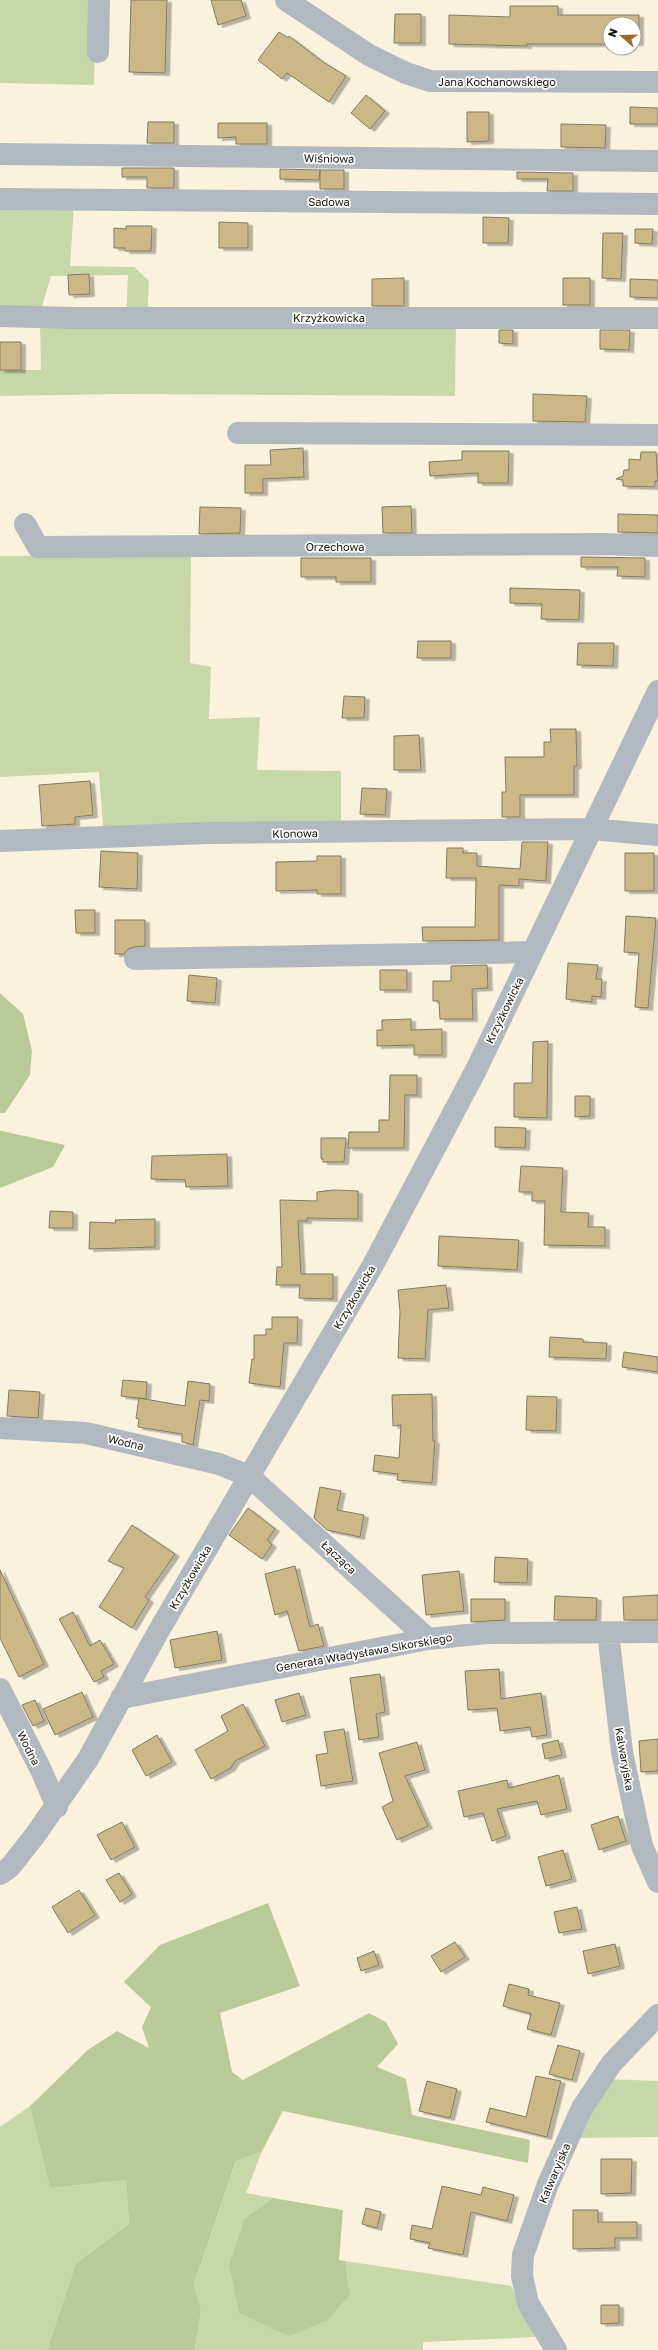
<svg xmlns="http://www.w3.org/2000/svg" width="658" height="2350" viewBox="0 0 658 2350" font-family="'Golos Text',sans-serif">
	<defs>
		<filter id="shadow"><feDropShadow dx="4.5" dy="2.5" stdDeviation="0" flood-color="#0004"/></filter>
	</defs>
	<rect width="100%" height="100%" fill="#fbf2dd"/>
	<path fill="#c8d7aa" d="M0 0H96L94 85 0 83Z
		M0 204 74 206 70 266 134 267 149 281 147 323H456L455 396 121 394 0 396V370H41L40 325 126 324 128 275 51 276 40 313H0Z
		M191 555 190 663 211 667 209 719 260 717 257 770 341 771V832L104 837 99 772 0 777V556Z
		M607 2079 658 2081V2137L580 2138Z
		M30 2106 50 2188 126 2180 129 2224 76 2263 47 2350H0V2127Z
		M262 2151 246 2193 273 2198 245 2218 350 2294 345 2261 511 2286 537 2337 423 2342V2350H195L201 2310 194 2284 238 2156Z"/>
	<path fill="#b9c998" d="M0 993 23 1014 32 1051 30 1075 5 1113H0Z
		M0 1131H2L65 1145 53 1167 0 1188Z
		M268 1903 300 1986 220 2013 232 2072 243 2080 369 2013 386 2022 398 2044 377 2067 406 2079 412 2115 530 2140 528 2163 283 2111 262 2151 236 2161 194 2284 201 2310 195 2350H47L76 2263 129 2224 126 2180 50 2188 30 2106 89 2049 117 2031 149 2048 142 2027 151 2007 124 1982 160 1945Z
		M273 2198 343 2210 339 2260 345 2261 350 2294 328 2320 289 2336 239 2313 229 2265 245 2218Z"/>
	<path fill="#ccb887" stroke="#817966" filter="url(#shadow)" d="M131 0H167L165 73 129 72Z
		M211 0H241L246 16 218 25Z
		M510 6H558V15H639V43H634V24H610V44H527V46L449 44V15L510 17Z
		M395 14H421V43H394Z
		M279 32 288 38 289 36 323 62 346 76 329 102 287 73 282 79 258 60Z
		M366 95 385 111 370 129 351 113Z
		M630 107 658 108V124H630Z
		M467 112H489V141L467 142Z
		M148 122H174V143H147Z
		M218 123H267V144H236V137L218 138Z
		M561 124 606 125 605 148 561 147Z
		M122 168H174V188H147V177H122Z
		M280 169 320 170 319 180 280 179Z
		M320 170H344V189H320Z
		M517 172 573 173V191H547L548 179H517Z
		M483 217 509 218 508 243H483Z
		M219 222 248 223V248H219Z
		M126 226H152L151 251H125V248H114V228L126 229Z
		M635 229H653L652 244 635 243Z
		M603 233H623L621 279 602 278Z
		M89 274 90 294 69 295 68 275Z
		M404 278V306H372V279Z
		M563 278H590V305H563Z
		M630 279 658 280V298L630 297Z
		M499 330H513V344L499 343Z
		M600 330H630L629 350 600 349Z
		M0 342H21V370H0Z
		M533 394 587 396 585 422 533 421Z
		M303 448 304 477 263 479V493H245V465H271L270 450Z
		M462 451H509L508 483H478V473L430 476 429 462 462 460Z
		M641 452H656L658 481H655V487L623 486V480L616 479 623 476 624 470H629V459L640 460Z
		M411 506 412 533H383L382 507Z
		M200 507 241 508 240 533 199 534Z
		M618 514 658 515V533L618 532Z
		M581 557 645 558V577L617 576 618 567H581Z
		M301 558H371V582H336V577H301Z
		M510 588 580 590 579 620 541 619 542 604 510 603Z
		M418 641H451V658H417Z
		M578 643H614L613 666 577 665Z
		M344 696 365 697 364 718H342Z
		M550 729H576L577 766H574V795H520V817H502V792H506L505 757H544V742H551Z
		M419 735 421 770H394V736Z
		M90 781 93 815 75 817V824L42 826 39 785Z
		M362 788 387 789 385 815 360 814Z
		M522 842H548L546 881 519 879V886L499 885V940L423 941 422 927H475L476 878H446L447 848H463V853H477V866L520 869Z
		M101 851 138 853 137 889 99 887Z
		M625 853H654V891H625Z
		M317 856H341V894H317V890L276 891V862L317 861Z
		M75 910H95V933H76Z
		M626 916 656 918 648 1008 635 1007 639 953 624 952Z
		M115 920H145V946L134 947 128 949 124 954H115Z
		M568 963 598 965 596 979H602L601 997 592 996V1002L566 999Z
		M487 965 488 988 472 989 473 1019H440L439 1001H433V981H451V966Z
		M380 970H407V990H380Z
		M189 975 217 978 215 1003 187 1001Z
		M411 1019V1030L442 1029V1055H414V1045L377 1046V1030H382V1020Z
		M548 1041 547 1118 514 1117V1083H532L533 1042Z
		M390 1075H417V1095H405L404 1148H348L349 1132H379V1120H389Z
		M575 1096H590V1116L575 1117Z
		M495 1127 526 1128 525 1148 495 1147Z
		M321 1138H346L344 1162H323V1159H321Z
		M227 1154 228 1186 186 1187 185 1180 151 1179 152 1156Z
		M521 1166 563 1168 561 1212 589 1213 588 1227H605V1246L544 1245 545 1201H532V1192H519Z
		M333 1190 358 1191V1219L307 1218V1221H298L301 1274H333V1299L299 1298 300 1285H276L277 1267H282L280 1200 317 1201V1192Z
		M50 1211 73 1212V1228H49Z
		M155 1219V1247L89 1249 90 1222 116 1223 115 1220Z
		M439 1236 519 1240 517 1270 438 1266Z
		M446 1285 449 1308 428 1310 425 1359 398 1358 400 1312 398 1290Z
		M272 1317H298L297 1343H284L280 1387 249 1383 252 1359H254V1335H266V1329H272Z
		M550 1337 583 1339V1342L607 1343 606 1359 549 1357Z
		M624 1352 658 1357V1372L622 1367Z
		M123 1380 147 1382 146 1399 121 1396Z
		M188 1381 210 1384 209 1401 200 1400 193 1445 182 1442V1434L138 1427 139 1419 136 1418 139 1398 185 1406Z
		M9 1390 40 1392 38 1418 7 1416Z
		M432 1394 433 1441H435L432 1483 397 1480 398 1474 373 1471 375 1455 399 1458 401 1425 393 1426 392 1395Z
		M527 1396 557 1397 556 1431 526 1430Z
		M320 1487 341 1491 337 1510 364 1515 360 1537 327 1530 314 1518Z
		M248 1508 275 1529 267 1540 272 1545 262 1559 229 1535Z
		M132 1525 175 1554 145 1597 149 1600 132 1628 99 1607 124 1568 108 1561Z
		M495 1557 528 1559 527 1583 494 1582Z
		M295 1566 310 1627 318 1624 324 1646 299 1651 287 1611 275 1615 265 1574Z
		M0 1570 44 1664 19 1677 0 1638Z
		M459 1571 464 1611 426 1615 422 1575Z
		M658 1595V1620H624L623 1597Z
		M555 1596 597 1598 596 1620H554Z
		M471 1599H505V1620L471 1622Z
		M73 1612 90 1646 100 1640 114 1664 101 1671 104 1677 94 1682 59 1619Z
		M217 1631 222 1660 175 1668 170 1640Z
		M499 1669 501 1699 541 1693 547 1735 532 1737 530 1727 500 1731 497 1708 468 1710 465 1671Z
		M380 1674 385 1712 376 1714 379 1737 359 1740 350 1678Z
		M82 1692 93 1717 55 1735 43 1709Z
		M299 1693 306 1715 282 1722 275 1700Z
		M35 1700 44 1721 33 1726 22 1705Z
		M243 1704 265 1746 235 1761 231 1768 211 1779 195 1750 228 1731 221 1716Z
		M344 1729 353 1781 321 1786 316 1755 328 1753 324 1732Z
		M157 1735 172 1762 146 1776 132 1750Z
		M658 1739V1771L641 1772 639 1741Z
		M558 1740 562 1755 545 1759 542 1744Z
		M417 1742 425 1770 405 1776 428 1826 397 1840 382 1807 393 1801 379 1753Z
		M559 1775 567 1809 541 1815 537 1801 497 1809 506 1836 492 1841 483 1813 464 1817 458 1791 507 1780 509 1788Z
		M618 1816 626 1841 599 1850 591 1825Z
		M122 1822 135 1847 111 1860 97 1835Z
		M563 1850 572 1879 546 1886 538 1857Z
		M119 1873 132 1894 120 1902 106 1880Z
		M79 1890 95 1915 68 1933 52 1907Z
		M577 1907 582 1929 559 1933 554 1912Z
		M455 1942 465 1957 441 1972 431 1956Z
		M615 1944 620 1966 588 1974 583 1951Z
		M374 1951 379 1965 361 1971 357 1958Z
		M509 1984 529 1989 528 1995 560 2003 551 2035 527 2029 531 2014 503 2006Z
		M558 2045 580 2051 572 2080 549 2074Z
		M536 2076 561 2081 547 2137 486 2122 490 2108 526 2117Z
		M427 2081 457 2089 450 2118 419 2111Z
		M601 2159H632L631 2193 601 2194Z
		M442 2186 481 2195 483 2187 514 2195 507 2221 471 2212 463 2255 428 2248 430 2243 410 2239 412 2225 432 2229Z
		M366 2208 381 2212 377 2228 362 2224Z
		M573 2210H598V2222H637V2238H615V2248L573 2249Z
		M601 2305H619V2323L601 2324Z"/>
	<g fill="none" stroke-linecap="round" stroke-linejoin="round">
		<path stroke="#b2b8c0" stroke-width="22" d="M286 0 369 55 406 73 430 81 658 82
			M98 52 99 0
			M0 154 658 161
			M0 199 658 204
			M0 316 72 318H658
			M238 433 658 435
			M25 524 38 547 603 544 658 546
			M0 841 208 833 591 829 658 835
			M135 959 532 952
			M0 1428 86 1433 219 1464 249 1476 428 1639
			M608 1633 622 1752 642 1846 658 1882
			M0 1689 41 1770 57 1807
			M121 1698 428 1639 487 1633 658 1632
			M0 1874 10 1867 36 1834 88 1759 158 1632 373 1265 476 1070 658 691
			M556 2350 528 2303 522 2276 523 2255 548 2184 582 2108 612 2063 658 2015"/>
	</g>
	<g text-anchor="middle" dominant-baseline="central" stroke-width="3.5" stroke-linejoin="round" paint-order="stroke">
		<g font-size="11" fill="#17140c" stroke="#fff">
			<text x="497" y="81">Jana Kochanowskiego</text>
			<text transform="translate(329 158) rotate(1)">Wiśniowa</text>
			<text x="329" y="201">Sadowa</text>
			<text x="329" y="317">Krzyżkowicka</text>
			<text x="335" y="546">Orzechowa</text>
			<text transform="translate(295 833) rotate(-1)">Klonowa</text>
			<text transform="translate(504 1010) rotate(-64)">Krzyżkowicka</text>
			<text transform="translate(354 1297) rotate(-60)">Krzyżkowicka</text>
			<text transform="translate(126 1442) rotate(13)">Wodna</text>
			<text transform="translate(339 1557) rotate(43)">Łącząca</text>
			<text transform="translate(190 1577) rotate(-60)">Krzyżkowicka</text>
			<text transform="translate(364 1652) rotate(-10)">Generała Władysława Sikorskiego</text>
			<text transform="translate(29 1748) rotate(63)">Wodna</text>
			<text transform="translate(625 1759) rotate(80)">Kalwaryjska</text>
			<text transform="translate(554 2173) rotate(-67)">Kalwaryjska</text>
		</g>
	</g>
	<g transform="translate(622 36) rotate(290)"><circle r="19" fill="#ffffff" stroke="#a2a19e"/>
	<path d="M0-3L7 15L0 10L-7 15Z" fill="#a16826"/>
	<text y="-6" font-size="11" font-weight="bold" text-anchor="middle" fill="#17140c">N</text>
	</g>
</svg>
